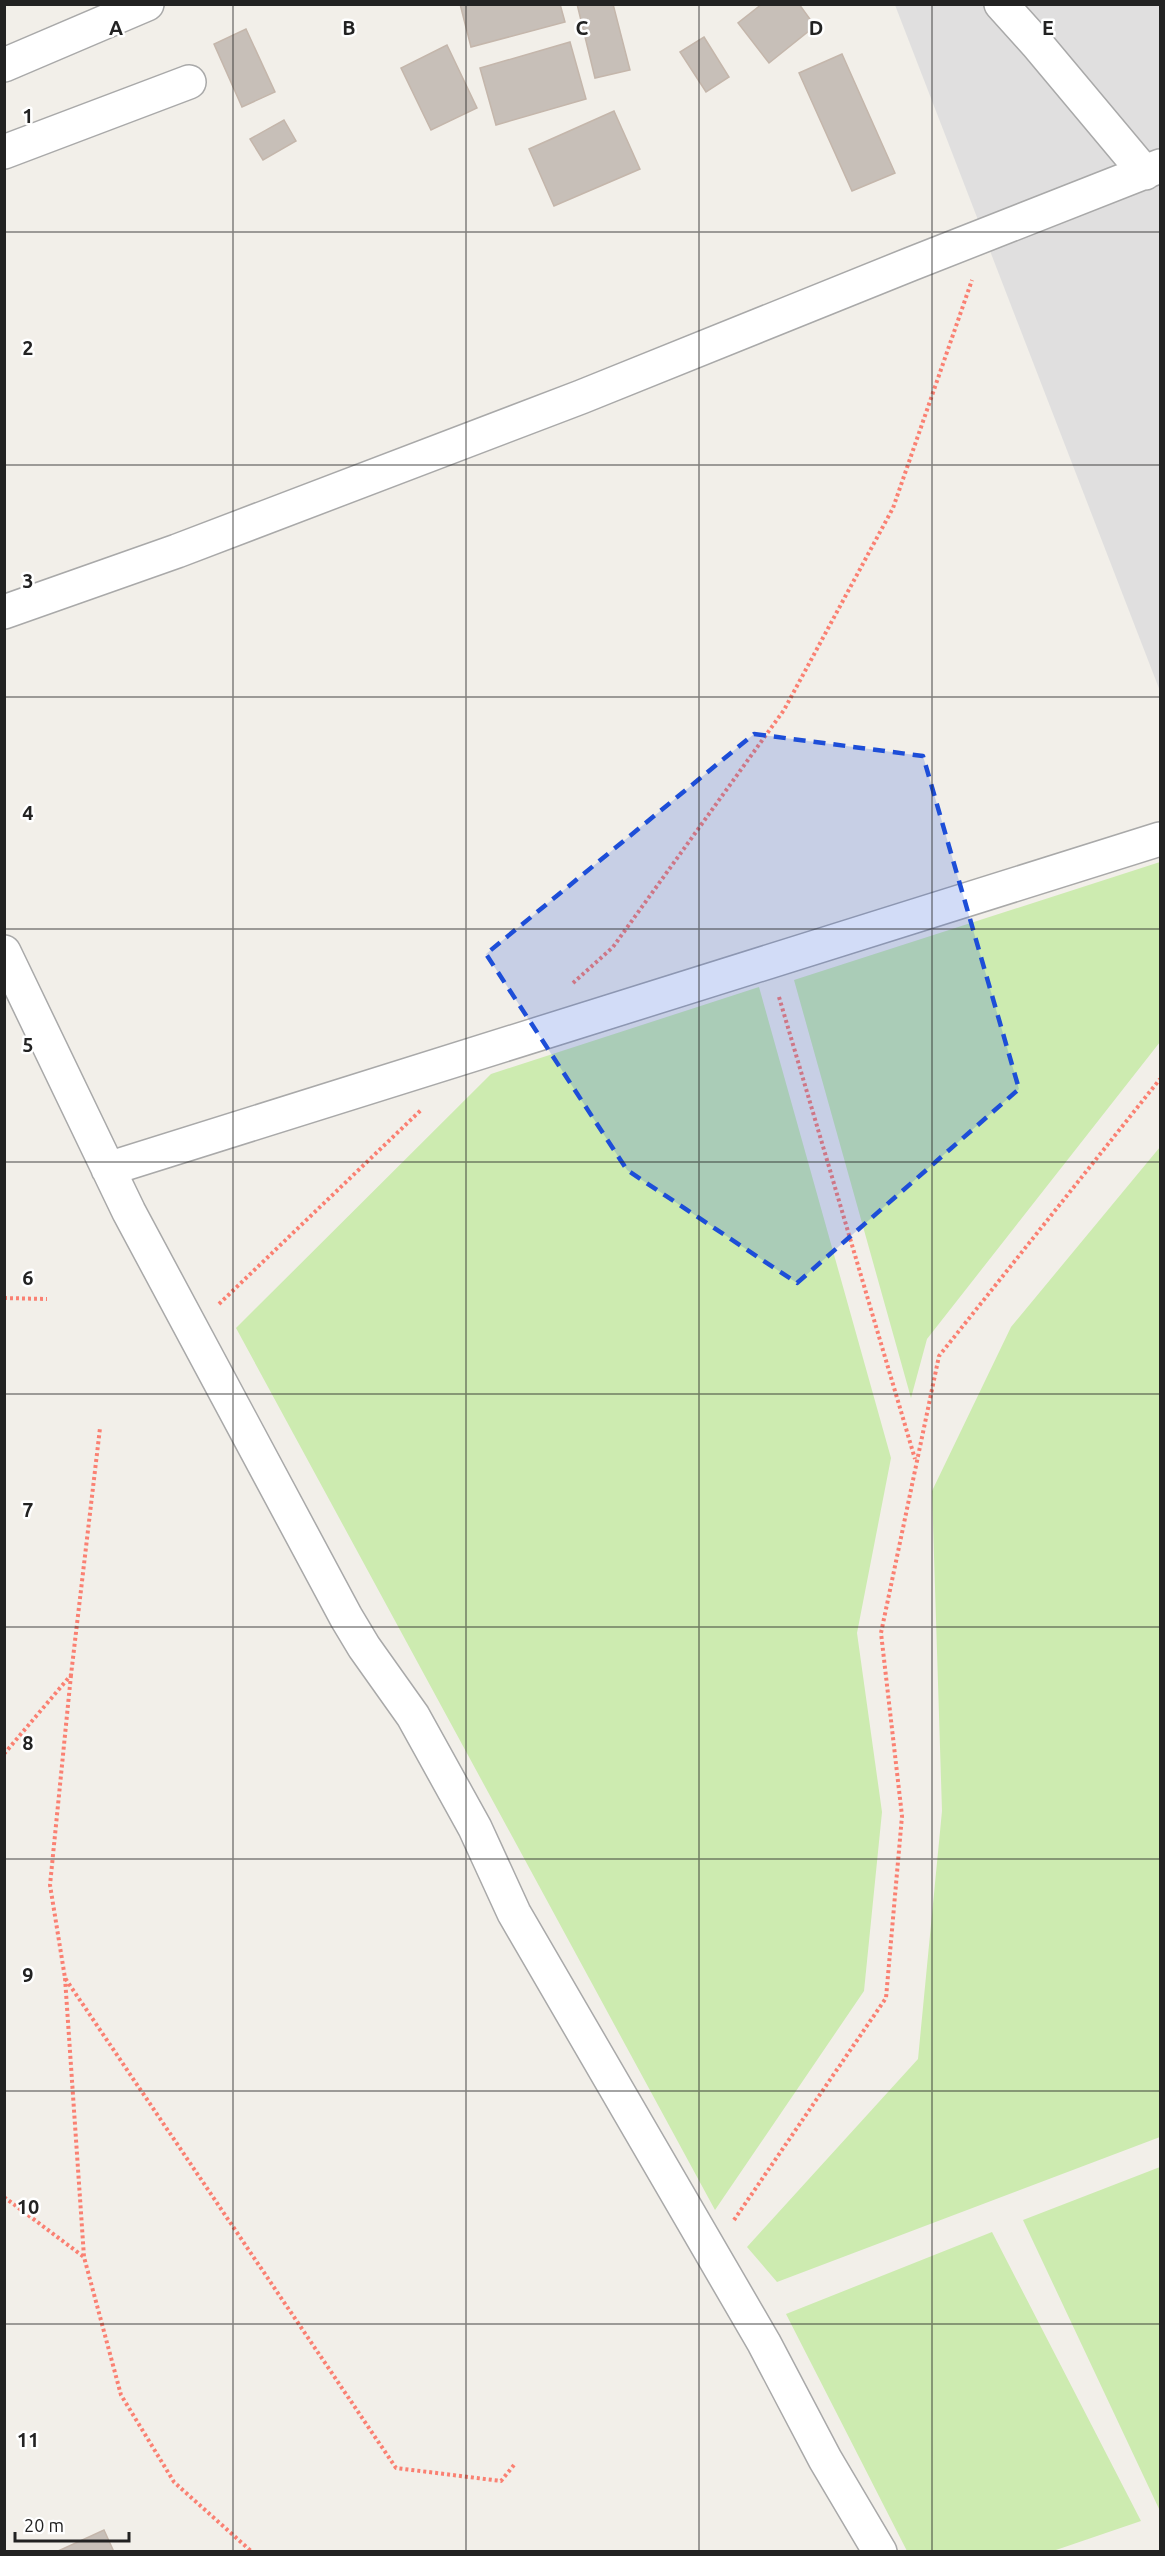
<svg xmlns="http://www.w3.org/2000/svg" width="1165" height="2556" viewBox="0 0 1165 2556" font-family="Ubuntu,sans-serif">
	<rect width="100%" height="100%" fill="#f2efe9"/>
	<path fill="#e0dfdf" d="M895 5H1160V691Z"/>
	<path fill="#cdebb0" d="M1160 862V1042L927 1339 911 1398 794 980Z
		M759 987 891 1458 857 1633 882 1812 864 1991 715 2210 236 1328 491 1074Z
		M1160 1147V2137L777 2282 747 2247 918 2059 942 1811 932 1491 1011 1327Z
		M1160 2167V2511L1023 2220Z
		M992 2232 1141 2521 1053 2551H907L786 2314Z"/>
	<path fill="#c7bfb8" stroke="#c4b6ab" stroke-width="1.5" d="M460 4H560L565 22 471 47Z
		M577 4H613L630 70 595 78Z
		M762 4H799L815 26 769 63 738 23Z
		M246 29 275 92 242 107 214 44Z
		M704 37 729 77 706 92 680 52Z
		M570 42 586 99 496 125 480 68Z
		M447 45 477 108 431 130 401 68Z
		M842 54 895 173 852 191 799 73Z
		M614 111 640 169 554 206 529 149Z
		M284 120 296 141 263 160 250 139Z
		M104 2530 114 2552H56Z"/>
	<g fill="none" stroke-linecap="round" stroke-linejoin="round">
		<defs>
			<path id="minor" d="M1001 4 1037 44 1145 173
				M4 65 147 4
				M4 152 189 82
				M4 612 177 551 581 397 911 264 1160 166
				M4 952 129 1212 346 1617 364 1647 413 1716 475 1828 514 1913 764 2343 825 2459 880 2552
				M108 1169 1160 839"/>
		</defs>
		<use href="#minor" stroke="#a9a9a9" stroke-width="36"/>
		<path stroke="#fa8072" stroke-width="4" stroke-dasharray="3 3" stroke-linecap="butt" d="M573 983 613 947 784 710 893 508 972 280
			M779 997 915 1459
			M4 1298 47 1299
			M219 1304 421 1110
			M71 1675 50 1885 65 1978 396 2468 501 2481 514 2465
			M4 1754 71 1675 100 1428
			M65 1978 84 2257 121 2395 174 2482 252 2552
			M4 2197 84 2257
			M734 2220 886 1998 902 1816 881 1633 939 1356 1160 1079"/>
		<use href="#minor" stroke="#fff" stroke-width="33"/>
	</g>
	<path fill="#1d4ed8" fill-opacity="0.2" stroke="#1d4ed8" stroke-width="4.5" stroke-dasharray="12 8" stroke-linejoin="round" d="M754 734 923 756 1019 1089 797 1283 627 1170 486 954Z"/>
	<path fill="none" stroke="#222" stroke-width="1.5" stroke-opacity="0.55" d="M233 4V2552M466 4V2552M699 4V2552M932 4V2552M4 232H1160M4 465H1160M4 697H1160M4 929H1160M4 1162H1160M4 1394H1160M4 1627H1160M4 1859H1160M4 2091H1160M4 2324H1160"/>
	<g font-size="20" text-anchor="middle" font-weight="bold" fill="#222" stroke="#fff" stroke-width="5" stroke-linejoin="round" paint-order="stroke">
		<text x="116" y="35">A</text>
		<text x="349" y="35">B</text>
		<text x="582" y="35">C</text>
		<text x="816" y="35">D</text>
		<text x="1048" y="35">E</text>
		<text x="28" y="123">1</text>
		<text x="28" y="355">2</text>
		<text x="28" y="588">3</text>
		<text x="28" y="820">4</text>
		<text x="28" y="1052">5</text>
		<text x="28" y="1285">6</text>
		<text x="28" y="1517">7</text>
		<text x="28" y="1750">8</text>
		<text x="28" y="1982">9</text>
		<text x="28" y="2214">10</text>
		<text x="28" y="2447">11</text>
	</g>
	<rect width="1165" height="2556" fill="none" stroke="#222222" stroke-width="12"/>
	<path d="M15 2532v9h114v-9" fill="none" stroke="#222222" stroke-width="3"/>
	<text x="24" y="2532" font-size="18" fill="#222222" stroke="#ffffff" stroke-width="4.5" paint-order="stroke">20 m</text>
</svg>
